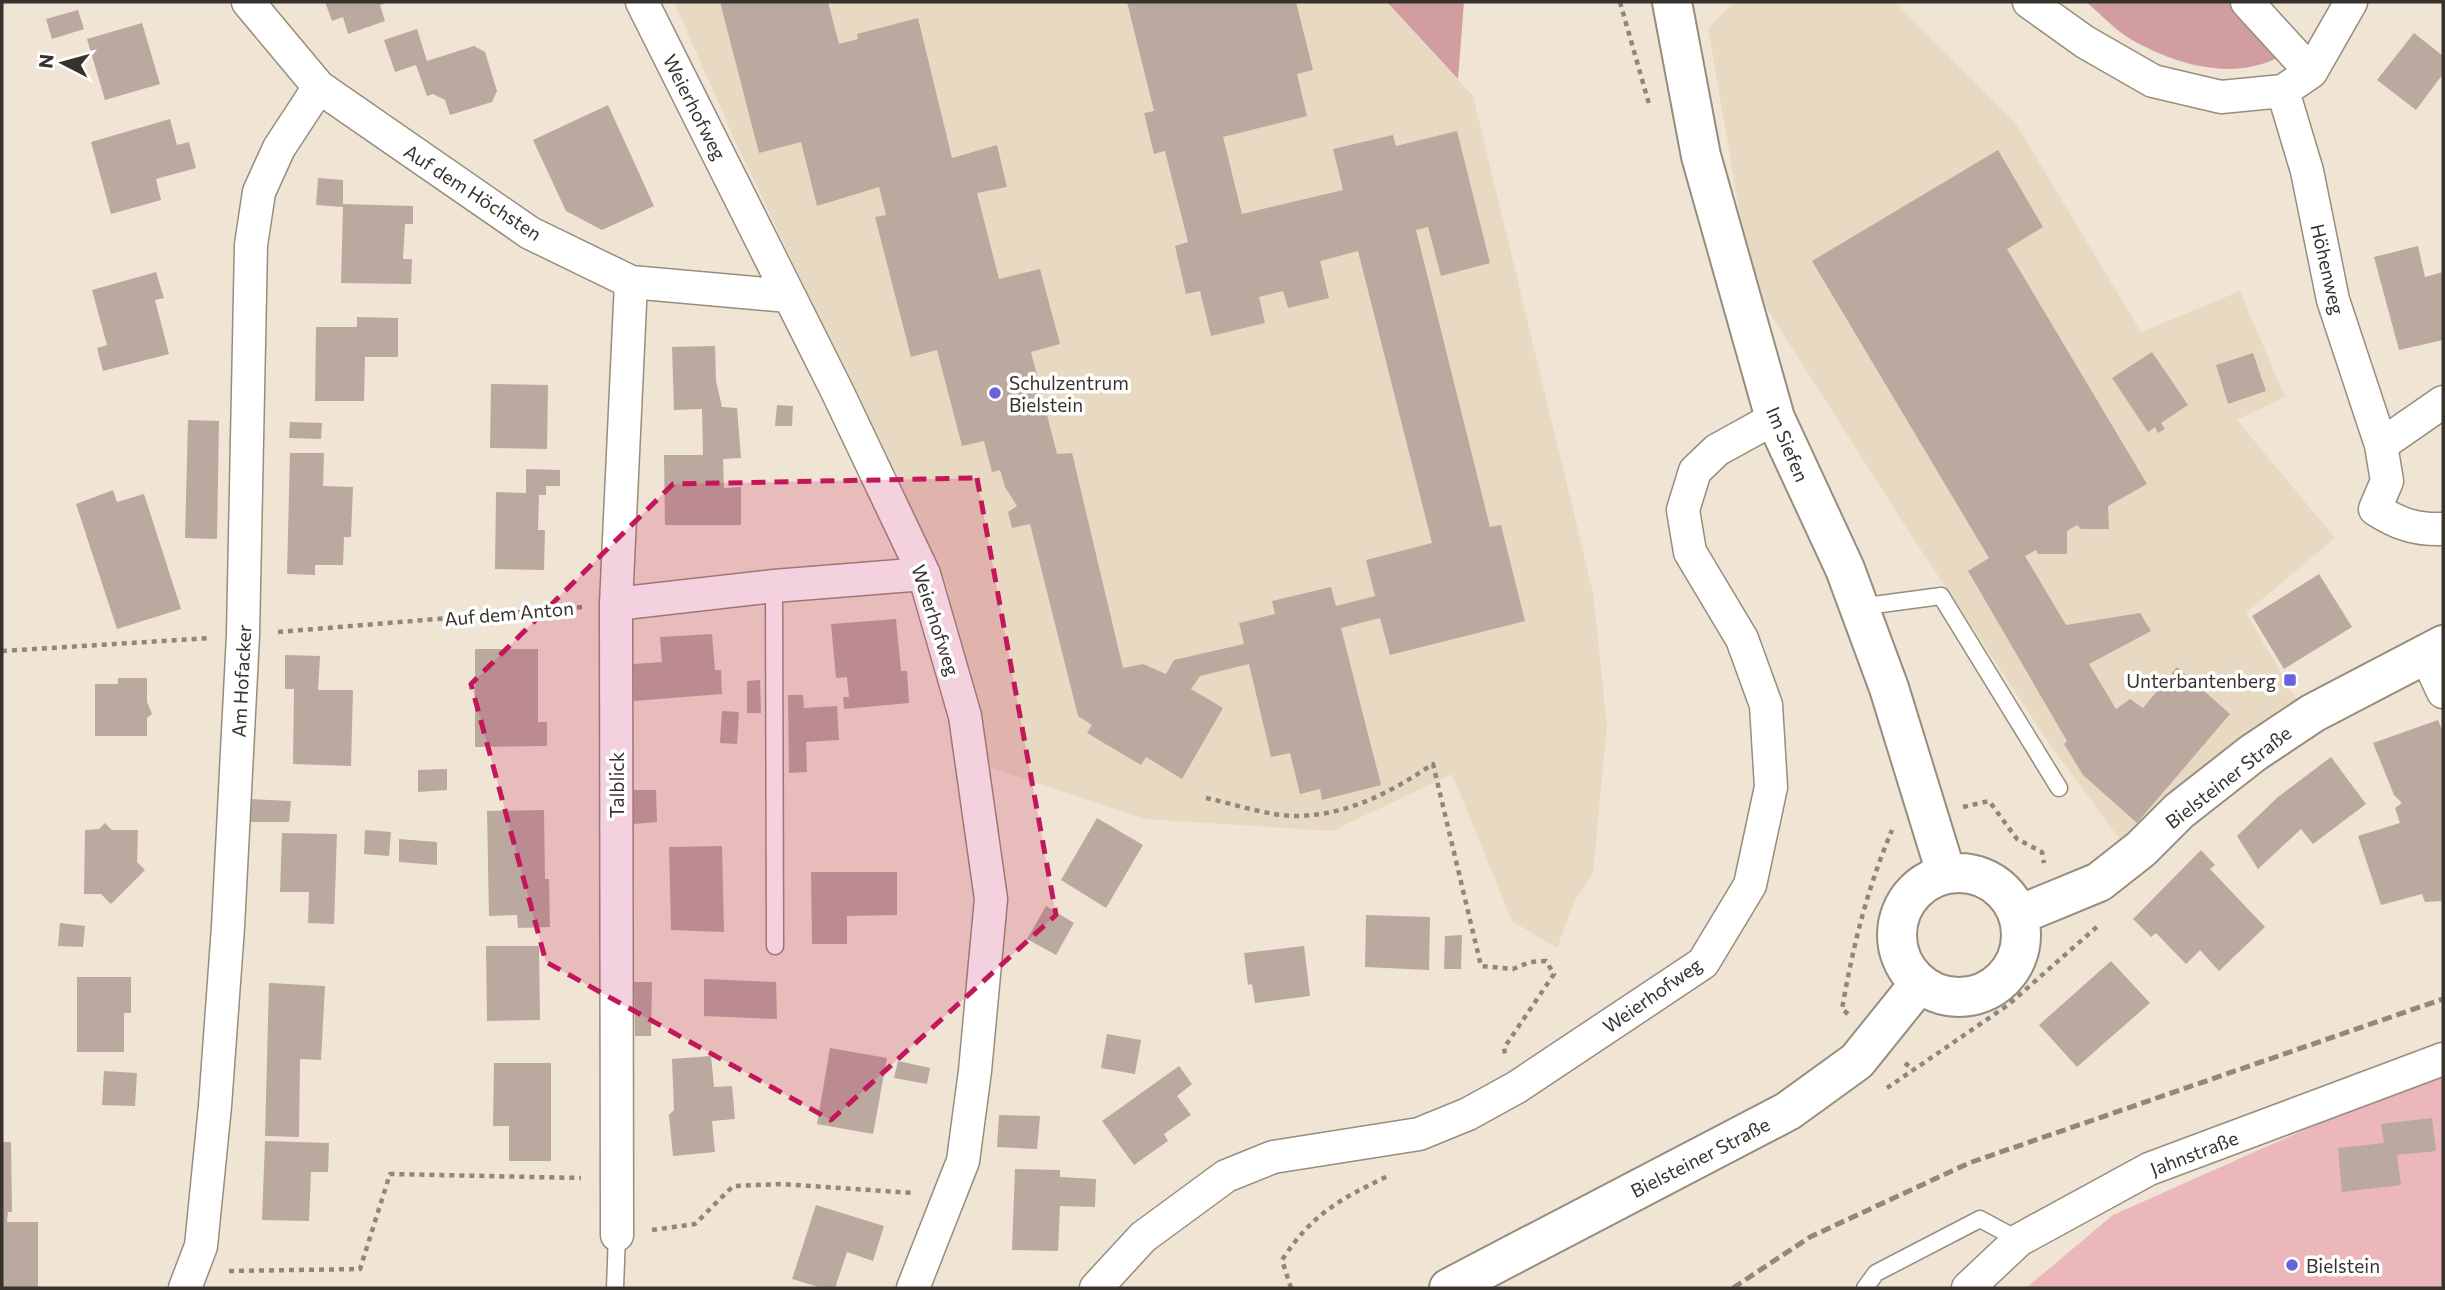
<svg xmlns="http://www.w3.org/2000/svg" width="2445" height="1290" viewBox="0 0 2445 1290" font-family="Commissioner,sans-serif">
	<rect width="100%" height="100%" fill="#f0e5d4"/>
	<path fill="#e8dac2" d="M674 2H1387L1473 96 1593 592 1607 725 1593 873 1574 902 1557 948 1512 921 1452 774 1332 831 1145 819 991 768 946 584 737 145Z
		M1735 2H1895L2016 124 2141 332 2240 291 2285 397 2237 420 2335 538 2246 613 2307 717 2124 845 2053 749 1911 535 1752 285 1708 28Z"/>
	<path fill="#ebb7ba" d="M2443 1068V1288H2026L2113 1215Z"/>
	<path fill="#d29da0" d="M1387 2H1464L1458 79Z
		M2086 2H2230L2277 58C2231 81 2175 64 2132 40 2116 31 2101 14 2086 2Z"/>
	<path fill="#bba89f" d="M325 2H389L380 5 385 21 348 34 343 17 332 21Z
		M720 2H828L839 44 858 39 857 34 918 18 952 158 997 145 1007 187 977 193 999 279 1040 269 1060 344 1031 352 1057 454 1072 453 1123 668 1143 664 1166 674 1174 660 1244 644 1239 623 1275 614 1272 601 1331 587 1336 606 1375 596 1366 560 1432 543 1358 251 1320 261 1329 298 1288 308 1283 291 1259 297 1265 323 1211 336 1200 291 1186 294 1175 246 1188 242 1165 151 1154 154 1144 113 1154 111 1127 2H1296L1313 70 1297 74 1307 116 1223 137 1242 214 1343 190 1333 149 1393 135 1396 146 1457 131 1490 263 1441 276 1428 227 1416 230 1490 527 1501 525 1525 621 1390 655 1380 618 1341 628 1381 785 1322 800 1320 789 1300 794 1290 753 1271 757 1249 664 1200 676 1191 689 1223 708 1182 779 1146 757 1141 765 1087 733 1092 725 1078 716 1030 524 1012 528 1008 512 1017 506 1005 487 1000 470 992 472 984 441 962 446 937 350 911 357 875 217 886 215 879 187 817 206 801 142 759 153Z
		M78 10 84 29 52 39 46 19Z
		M142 23 160 84 105 100 87 39Z
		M417 29 427 61 474 46 485 52 497 91 492 102 450 115 445 100 433 94 427 96 416 65 395 72 384 40Z
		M2414 33 2443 56V74L2416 110 2377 80Z
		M608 105 654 206 602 230 566 211 533 140Z
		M170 119 177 145 189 142 196 168 156 179 161 200 111 214 91 142Z
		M1998 150 2043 227 2007 249 2147 484 2108 506 2109 529H2081L2077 525 2067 531V554H2038L2036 550 2025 556 2066 625 2140 613 2151 631 2089 664 2116 709 2130 699 2143 708 2177 667 2230 714 2137 823 2083 775 2064 744 2067 741 1968 571 1989 558 1812 261Z
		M318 178 343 180V204L413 206V224H405L403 259H412L411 284 341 283 343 207 316 205Z
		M2418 246 2425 277 2443 272V340L2399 350 2374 257Z
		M156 272 164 298 155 300 169 354 103 371 97 348 107 345 92 290Z
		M357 317 398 318V357H365L364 401H315L316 327H357Z
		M715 346 716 381 722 407 737 408 741 458 723 459 724 488 741 487V525H665L664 455H703L702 409 674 410 672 347Z
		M2152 352 2188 405 2161 423 2165 429 2158 433 2155 427 2148 432 2112 378Z
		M2253 353 2266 391 2228 404 2216 365Z
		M491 384 548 385 547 449 490 448Z
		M777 405 793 406 792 426H775Z
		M188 420 219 421 217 539 185 538Z
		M290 422 322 423 321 439 289 438Z
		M290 453H324L323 486 353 487 351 537H344L343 565H315V575L287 574Z
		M526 469 560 470V486H546V495H539L538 530H545L544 570 495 569 496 492 526 493Z
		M113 490 117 502 144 494 181 609 117 629 76 504Z
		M2319 574 2352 627 2284 669 2252 616Z
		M896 619 901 671H907L909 703 844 709 843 697H849L847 677 836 678 831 624Z
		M712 634 715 670H721L722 694 634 701 633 664 662 662 660 637Z
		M475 649H538V722H547V746L475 747Z
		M285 655 320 656 318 690H353L351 766 293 764 294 689H285Z
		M118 678H147V702L152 714 147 718V736H95V684H118Z
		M760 680 761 713H747V681Z
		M788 695H803L804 708 837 706 839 740 806 742 807 772 789 773Z
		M722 711 739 712 737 744 720 743Z
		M2438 720 2443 732V901L2425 902 2422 894 2381 905 2358 836 2400 823 2395 808 2402 803 2394 795 2373 743Z
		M2331 757 2366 804 2313 844 2301 829 2258 869 2237 836 2278 797Z
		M447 769V790L418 792V770Z
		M633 790H656L657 822 634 824Z
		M249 799 291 801 289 822H250Z
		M544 810 545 879H549L550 927 518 928 517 915 489 916 487 811Z
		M1097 818 1143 845 1106 908 1061 880Z
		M105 823 112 830H138L137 862 145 870 111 904 101 894H84L85 830 99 829Z
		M365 830 391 832 389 856 364 854Z
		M282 833 337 834 334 924 308 923 309 892H280Z
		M399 839 437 842V865L399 862Z
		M722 846 724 932 671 930 669 847Z
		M2201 850 2215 865 2210 869 2265 927 2219 971 2200 950 2186 964 2156 933 2151 937 2133 919Z
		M811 872H897V915L847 916V944H812Z
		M1046 906 1074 923 1056 955 1027 939Z
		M1366 915 1430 917 1429 970 1365 967Z
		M60 923 85 926 83 947 58 946Z
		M1462 935 1461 969H1444L1445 936Z
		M486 946H539L540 1020 487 1021Z
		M1304 946 1310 996 1255 1003 1252 984 1248 985 1244 953Z
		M2111 961 2150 1003 2077 1067 2039 1025Z
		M77 977H131V1013H124V1052H77Z
		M704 979 776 982 777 1019 704 1016Z
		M634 982H652L651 1036H635Z
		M269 983 325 986 321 1060 300 1059 299 1137 265 1136Z
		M1107 1034 1141 1040 1135 1074 1101 1068Z
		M830 1048 887 1058 873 1134 817 1124Z
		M711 1056 714 1087 732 1086 735 1119 712 1121 715 1152 673 1156 669 1115 674 1110 672 1059Z
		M898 1061 930 1068 927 1084 894 1078Z
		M494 1063H551V1161H509V1126H493Z
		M1179 1066 1192 1084 1177 1096 1191 1115 1164 1134 1168 1141 1134 1165 1102 1121Z
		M104 1071 137 1073 135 1106 102 1105Z
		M999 1115 1040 1116 1037 1149 997 1147Z
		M2432 1118 2436 1151 2397 1155 2401 1185 2342 1192 2338 1148 2384 1143 2381 1124Z
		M265 1141 329 1143 328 1172H311L309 1221 262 1220Z
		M2 1142H11L12 1212H8L7 1222H38V1288H2Z
		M1015 1169 1060 1170V1177L1096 1179 1095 1207 1060 1206 1058 1251 1012 1250Z
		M816 1205 884 1226 873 1261 847 1252 835 1288H822L792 1279Z"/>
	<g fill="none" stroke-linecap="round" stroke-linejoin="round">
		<defs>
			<path id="lane" d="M774 586 775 946
				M1859 607 1941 596 2059 788
				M615 1288 617 1235
				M1865 1288 1876 1273 1980 1219 2019 1240"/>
			<path id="street" d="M248 2 319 87 530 233 631 282 788 296
				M642 2 837 391 924 574 965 716 991 899 975 1071 963 1161 913 1288
				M2029 2 2085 42 2153 81 2221 97 2283 91 2311 72 2351 2
				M2247 2 2311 72
				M2283 91 2307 171 2333 300 2381 445
				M2443 402 2381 445 2387 481 2375 509C2398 524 2416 530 2443 529
				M616 604 774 586 924 574
				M2425 653 2443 692
				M617 1235 616 604 631 282
				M185 1288 201 1246 215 1106 228 927 243 635 251 245 259 192 279 148 319 87
				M1096 1288 1143 1237 1226 1176 1273 1157 1419 1134 1468 1114 1517 1087 1703 963 1750 885 1771 787 1766 705 1742 639 1690 552 1683 510 1695 471 1717 450 1775 418
				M1968 1288 2019 1240 2149 1169 2443 1059"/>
			<path id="secondary" d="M1672 2 1701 156 1775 418 1845 569 1889 688 1946 873
				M1897 935a62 62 0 1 1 124 0a62 62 0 1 1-124 0Z
				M2019 915 2099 882 2141 849 2179 811 2253 753 2313 713 2443 645
				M1449 1288 1788 1111 1857 1061 1919 984"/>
		</defs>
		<use href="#lane" stroke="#978d7d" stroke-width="19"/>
		<use href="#street" stroke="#978d7d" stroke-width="35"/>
		<use href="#secondary" stroke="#978d7d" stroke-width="42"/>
		<path stroke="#8f877c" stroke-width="4.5" stroke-dasharray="5 5" stroke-linecap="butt" d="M1620 2 1649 104
			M278 632 583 607
			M2 651 210 638
			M1206 798C1235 804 1268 816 1297 816 1349 815 1391 792 1433 764L1481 966 1513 969 1530 962 1546 961 1554 974 1504 1048 1505 1054
			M1963 807 1989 801 2017 839 2042 852 2044 863
			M1848 1014 1842 1009C1853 946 1867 889 1892 830
			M1905 1063 1915 1071
			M1887 1088 2008 1005 2099 925
			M652 1230 695 1224 733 1186 781 1184 913 1193
			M229 1271 360 1269 390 1174 581 1178
			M1291 1288 1282 1260C1312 1214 1340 1199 1388 1176"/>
		<use href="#lane" stroke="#fff" stroke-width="16"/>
		<use href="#street" stroke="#fff" stroke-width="32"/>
		<use href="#secondary" stroke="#fff" stroke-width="38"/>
		<path stroke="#90887d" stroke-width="5" stroke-dasharray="10 5" stroke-linecap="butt" d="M1733 1288 1810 1237 1969 1163 2443 999"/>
	</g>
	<path fill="#c2185b" fill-opacity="0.2" stroke="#c2185b" stroke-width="5" stroke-dasharray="14 9" stroke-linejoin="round" d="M977 478 1056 915 831 1120 546 962 471 684 673 484Z"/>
	<g fill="#6864dd" stroke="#fff" stroke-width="2.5">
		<circle cx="995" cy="393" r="7"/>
		<rect x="2283" y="673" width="14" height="14" rx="3.5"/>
		<circle cx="2292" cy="1265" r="7"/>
	</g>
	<g text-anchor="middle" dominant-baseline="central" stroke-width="7" stroke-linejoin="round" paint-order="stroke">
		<g font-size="19" fill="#37322c" stroke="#fff">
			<text transform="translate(695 107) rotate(63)">Weierhofweg</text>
			<text transform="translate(473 192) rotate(33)">Auf dem Höchsten</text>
			<text transform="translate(2328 269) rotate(77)">Höhenweg</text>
			<text transform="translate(1788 444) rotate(67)">Im Siefen</text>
			<text transform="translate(509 613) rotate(-5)">Auf dem Anton</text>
			<text transform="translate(936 620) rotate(72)">Weierhofweg</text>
			<text transform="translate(241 681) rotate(-87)">Am Hofacker</text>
			<text transform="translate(2228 777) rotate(-38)">Bielsteiner Straße</text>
			<text transform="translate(616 785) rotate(-90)">Talblick</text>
			<text transform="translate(1652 995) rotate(-35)">Weierhofweg</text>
			<text transform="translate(2194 1153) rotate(-21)">Jahnstraße</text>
			<text transform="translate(1700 1157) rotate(-27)">Bielsteiner Straße</text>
		</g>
		<g font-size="19" fill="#37322c" stroke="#fff" text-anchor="start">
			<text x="1009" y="382">Schulzentrum<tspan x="1009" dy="22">Bielstein</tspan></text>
			<text x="2276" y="680" text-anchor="end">Unterbantenberg</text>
			<text x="2306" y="1265">Bielstein</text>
		</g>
	</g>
	<rect width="2445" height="1290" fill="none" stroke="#37322c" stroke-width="7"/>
	<g transform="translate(63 63) rotate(276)" stroke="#ffffff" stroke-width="5" paint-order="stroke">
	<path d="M0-5L12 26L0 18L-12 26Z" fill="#37322c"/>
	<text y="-10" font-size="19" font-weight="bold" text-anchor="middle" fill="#37322c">N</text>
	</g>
</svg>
